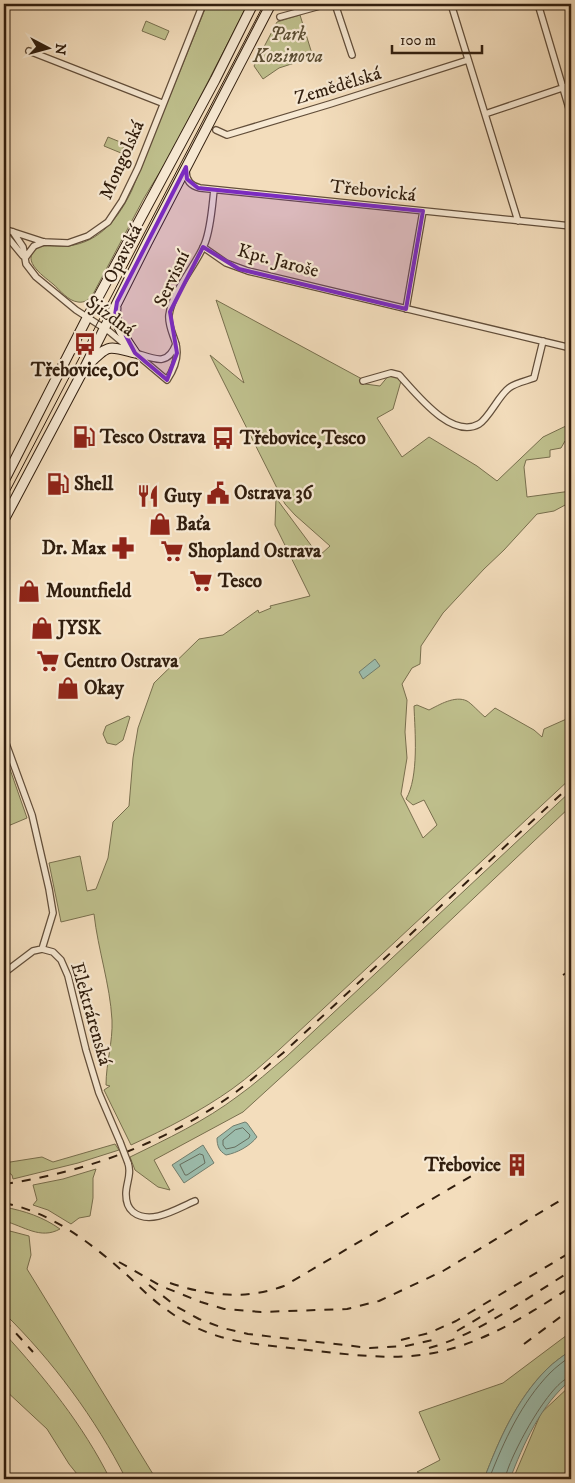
<svg xmlns="http://www.w3.org/2000/svg" width="575" height="1483" viewBox="0 0 575 1483" font-family="'IM FELL DW Pica',serif">
	<rect width="100%" height="100%" fill="#f3ddbc"/>
	<filter id="stains"><feTurbulence type="fractalNoise" baseFrequency=".004" numOctaves="4"/><feColorMatrix values="0 0 0 0 .2 0 0 0 0 .09 0 0 0 0 .02 0 0 0 .5 -.17"/></filter>
	<radialGradient id="worn" r=".72"><stop offset=".6" stop-color="#630" stop-opacity="0"/><stop offset="1" stop-color="#630" stop-opacity=".3"/></radialGradient>
	<path fill="#bfc08d" stroke="#786f4e" d="M207 4H248L169 157 144 198 92 296C88 300 84 303 78 302 68 301 60 290 53 284 42 275 17 258 41 246 50 245 59 247 68 246 101 242 119 217 132 190Z
		M300 15 313 57 279 68 263 79 254 66 277 22Z
		M146 21 169 31 165 40 142 31Z
		M108 137 125 144 121 153 104 146Z
		M216 300 362 379 365 384 380 386 389 375 397 377 401 381 393 409 377 418 402 457 429 437 477 466 497 481 543 437 568 425 571 429V435L565 441 561 448 550 450V457L526 460 524 467 527 497 571 491V505L567 504 554 511 537 514 504 550 484 569 443 613 421 646 420 664 412 668 402 684 407 700 405 732 407 758 401 794 423 838 437 825 424 800 413 805 406 799C419 777 415 732 414 706L417 705 429 710C439 705 455 695 467 701 471 703 480 713 485 717L495 708 534 730 542 737 544 729 571 717V778L280 1049C264 1063 249 1077 232 1089 201 1111 166 1129 131 1145L104 1090 110 1086 106 1085C106 1063 113 1042 112 1020 110 984 98 950 94 914L61 922 49 863 80 856 87 891 96 889 108 858 113 822 129 806 133 758 138 728 154 683 199 639 223 635 258 610 259 613 271 608 270 606 310 596 275 525 276 498 319 556 330 546 295 515 285 504 210 355 244 383Z
		M128 716 130 717 123 740 116 745 107 743 103 734 106 726Z
		M4 752 27 818 8 826 7 822 4 823Z
		M571 791V806L379 988 243 1112 154 1160 170 1190 158 1187 135 1170 130 1157C167 1139 205 1121 238 1096 255 1084 270 1070 286 1057Z
		M115 1144 119 1150 78 1163 13 1179 12 1175 8 1172H4V1163L42 1157 53 1162Z
		M96 1169 93 1178V1198L90 1216 79 1218 71 1224 48 1210 33 1205 37 1200 33 1185 63 1179Z
		M4 1207C25 1211 43 1217 60 1229 40 1240 24 1226 4 1221Z
		M6 1230 29 1236 31 1255 27 1269 156 1479H126C96 1419 52 1360 4 1313V1234Z
		M571 1332V1350C563 1356 554 1362 547 1369 516 1400 499 1440 484 1479H432L417 1472 440 1460 419 1412 503 1383Z
		M4 1333C45 1378 83 1425 110 1479H81L69 1464 47 1429 4 1389Z
		M571 1385V1479H513L541 1413Z"/>
	<path fill="#9cbcac" stroke="#717d6d" d="M375 659 380 666 363 679 359 672Z
		M245 1122 247 1123 257 1137C250 1146 237 1153 226 1155 219 1151 217 1146 217 1138L233 1126Z
		M203 1145 214 1163 184 1183 172 1165Z
		M571 1350V1380C541 1404 523 1445 510 1479H484C499 1440 516 1400 547 1369 554 1362 563 1356 571 1350Z"/>
	<g fill="none" stroke-linecap="round" stroke-linejoin="round">
		<path stroke="#666d5d" stroke-width="1" d="M243 1128 250 1135 249 1138 235 1147 226 1149 223 1145V1140L235 1130Z
			M200 1154 203 1155 205 1163 187 1175H185L180 1165Z
			M489 1479C504 1441 521 1403 550 1373 556 1367 564 1361 571 1356
			M505 1479C508 1459 551 1379 571 1377"/>
		<defs>
			<path id="minor" d="M335 4 352 55
				M451 4 518 221
				M538 4 571 115
				M280 17 327 4
				M29 51 162 103
				M485 114 571 85
				M216 130 227 135 330 104 468 60
				M186 171C186 181 191 186 200 188L571 226
				M4 229 44 242 68 243 88 236 108 222 122 201 138 168 203 4
				M13 232 23 247 26 264 36 277 76 310 110 332 167 380C175 368 180 355 175 341 172 332 168 324 169 315 173 289 196 266 205 243 211 227 212 207 214 190
				M4 233 23 256
				M203 247 226 263 248 271 571 348
				M25 258 34 246 44 242
				M406 309 423 211
				M139 354C157 360 168 365 176 344
				M363 381 391 373 399 375C415 392 451 440 479 424 489 418 499 395 509 388 515 383 526 381 534 378L543 341
				M4 738 32 815 49 889 53 913 42 949
				M4 973 33 951 42 949 53 952 61 960 68 976 86 1050 99 1093 120 1142
				M128 1163C132 1174 126 1183 126 1194 126 1201 128 1208 133 1212 151 1226 178 1208 195 1201"/>
			<path id="secondary" d="M116 308C114 325 126 339 135 353
				M89 364C109 344 108 346 135 353
				M4 481 87 318 215 80 253 4
				M4 520 84 369 147 243 271 4"/>
		</defs>
		<use href="#minor" stroke="#624e3a" stroke-width="8"/>
		<use href="#secondary" stroke="#311e0e" stroke-width="11"/>
		<use href="#minor" stroke="#f7e9d3" stroke-width="5.5"/>
		<use href="#secondary" stroke="#f7e9d3" stroke-width="9"/>
		<path stroke="#311e0e" stroke-width="1" d="M4 502 264 4"/>
		<path stroke="#311e0e" stroke-width="2" stroke-dasharray="9 9" stroke-linecap="butt" d="M563 975 571 970
			M4 1184C87 1172 168 1142 236 1092 252 1080 267 1066 283 1053L571 785
			M4 1203C51 1212 91 1243 127 1275 140 1287 152 1300 167 1310 183 1322 201 1331 221 1337 246 1344 273 1346 300 1349 348 1354 398 1363 447 1350 492 1338 532 1312 571 1287
			M119 1262 161 1286 201 1302 224 1309 261 1312 347 1309 379 1301 443 1271 571 1194
			M170 1283C209 1296 245 1300 284 1286L490 1165
			M149 1285 177 1307 199 1319 223 1328 248 1334 370 1348 406 1346 437 1339
			M4 1320 33 1352
			M457 1331 494 1309
			M401 1340 429 1333 456 1321 571 1252
			M524 1344 571 1309
			M429 1348C477 1335 528 1297 571 1271"/>
		<defs>
			<path id="minor-bridge" d="M120 1142 128 1163"/>
		</defs>
		<use href="#minor-bridge" stroke="#624e3a" stroke-width="8" stroke-linecap="butt"/>
		<use href="#minor-bridge" stroke="#f7e9d3" stroke-width="5.5"/>
	</g>
	<path fill="#7b2cbf" fill-opacity="0.2" stroke="#7b2cbf" stroke-width="4" stroke-linejoin="round" d="M186 167 187 179 198 188 423 211 406 309 239 269 203 247 170 312 177 353 167 380 135 353 115 315 117 302Z"/>
	<defs>
		<symbol id="bus-bare" viewBox="-9 -9 18 18"><path d="M-5-6H5V4H4V6H2V4H-2V6H-4V4H-5ZM-3.5-4V0h7V-4ZM-3.5 1.2v1.5H-2V1.2ZM2 1.2v1.5H3.5V1.2Z" fill="#8f2418" stroke="#f7e9d3" stroke-width="2.5" paint-order="stroke"/></symbol>
		<symbol id="fuel-bare" viewBox="-9 -9 18 18"><path d="M-5.5-6h7V0h2V4h1.3V-2.5L3-4.5l.8-.8L6-3V5H2.5V1h-1V6h-7ZM-4.2-4.7v3.2H.2V-4.7Z" fill="#8f2418" stroke="#f7e9d3" stroke-width="2.5" paint-order="stroke"/></symbol>
		<symbol id="civic-bare" viewBox="-9 -9 18 18"><path d="M-.6-6.5H3V-4.5H.6V-3L4-1V1h2V6H-6V1h2V-1L-.6-3ZM-1.2 2.5V6h2.4V2.5Z" fill="#8f2418" stroke="#f7e9d3" stroke-width="2.5" paint-order="stroke"/></symbol>
		<symbol id="restaurant-bare" viewBox="-9 -9 18 18"><path d="M-5-6h1v4h1v-4h1v4h1v-4h1v5L-1.5 .5V6h-2V.5L-5-1ZM5-6V6H3V1.5H1.5Q1.5-4 5-6Z" fill="#8f2418" stroke="#f7e9d3" stroke-width="2.5" paint-order="stroke"/></symbol>
		<symbol id="shop-bare" viewBox="-9 -9 18 18"><path d="M-5-2.5h2.3a2.7 3.5 0 0 1 5.4 0H5L5.5 6h-11ZM-1.5-2.5h3a1.5 2.3 0 0 0-3 0Z" fill="#8f2418" stroke="#f7e9d3" stroke-width="2.5" paint-order="stroke"/></symbol>
		<symbol id="pharmacy-bare" viewBox="-9 -9 18 18"><path d="M-2-6h4v4h4v4h-4v4h-4v-4h-4v-4h4Z" fill="#8f2418" stroke="#f7e9d3" stroke-width="2.5" paint-order="stroke"/></symbol>
		<symbol id="supermarket-bare" viewBox="-9 -9 18 18"><path d="M-6-5.5h2.5l.6 2H6L4.5 2H-2.5L-4.4-4H-6ZM-1.5 3.2a1.3 1.3 0 1 0 .1 0ZM3 3.2a1.3 1.3 0 1 0 .1 0Z" fill="#8f2418" stroke="#f7e9d3" stroke-width="2.5" paint-order="stroke"/></symbol>
		<symbol id="building-bare" viewBox="-9 -9 18 18"><path d="M-4-6H4V6H1V3H-1V6H-4ZM-2.5-4.3h1.7v1.8h-1.7ZM.8-4.3h1.7v1.8H.8ZM-2.5-1h1.7V.8h-1.7ZM.8-1h1.7V.8H.8Z" fill="#8f2418" stroke="#f7e9d3" stroke-width="2.5" paint-order="stroke"/></symbol>
	</defs>
	<g fill-rule="evenodd">
		<use href="#bus-bare" x="69" y="328" width="32" height="32"/>
		<use href="#fuel-bare" x="68" y="421" width="32" height="32"/>
		<use href="#bus-bare" x="207" y="422" width="32" height="32"/>
		<use href="#fuel-bare" x="42" y="468" width="32" height="32"/>
		<use href="#civic-bare" x="202" y="477" width="32" height="32"/>
		<use href="#restaurant-bare" x="132" y="480" width="32" height="32"/>
		<use href="#shop-bare" x="144" y="508" width="32" height="32"/>
		<use href="#pharmacy-bare" x="107" y="532" width="32" height="32"/>
		<use href="#supermarket-bare" x="156" y="535" width="32" height="32"/>
		<use href="#supermarket-bare" x="185" y="565" width="32" height="32"/>
		<use href="#shop-bare" x="13" y="575" width="32" height="32"/>
		<use href="#shop-bare" x="26" y="612" width="32" height="32"/>
		<use href="#supermarket-bare" x="32" y="645" width="32" height="32"/>
		<use href="#shop-bare" x="52" y="672" width="32" height="32"/>
		<use href="#building-bare" x="501" y="1149" width="32" height="32"/>
	</g>
	<g text-anchor="middle" dominant-baseline="central" stroke-width="4.5" stroke-linejoin="round" paint-order="stroke">
		<g font-size="19" font-style="italic" fill="#5c4f34" stroke="#f7e9d3">
			<text x="288" y="34">Park<tspan x="288" dy="22">Kozinova</tspan></text>
		</g>
		<g font-size="19" fill="#311e0e" stroke="#f7e9d3">
			<text transform="translate(338 86) rotate(-17)">Zemědělská</text>
			<text transform="translate(122 160) rotate(-66)">Mongolská</text>
			<text transform="translate(373 191) rotate(6)">Třebovická</text>
			<text transform="translate(123 254) rotate(-63)">Opavská</text>
			<text transform="translate(278 261) rotate(15)">Kpt. Jaroše</text>
			<text transform="translate(172 279) rotate(-65)">Servisní</text>
			<text transform="translate(110 316) rotate(36)">Sjízdná</text>
			<text transform="translate(91 1014) rotate(74)">Elektrárenská</text>
		</g>
		<g font-size="19" font-weight="bold" fill="#311e0e" stroke="#f7e9d3" text-anchor="start">
			<text x="85" y="370" text-anchor="middle">Třebovice,OC</text>
			<text x="100" y="437">Tesco Ostrava</text>
			<text x="240" y="438">Třebovice,Tesco</text>
			<text x="74" y="484">Shell</text>
			<text x="234" y="493">Ostrava 36</text>
			<text x="164" y="496">Guty</text>
			<text x="176" y="524">Baťa</text>
			<text x="106" y="548" text-anchor="end">Dr. Max</text>
			<text x="188" y="551">Shopland Ostrava</text>
			<text x="218" y="581">Tesco</text>
			<text x="46" y="591">Mountfield</text>
			<text x="58" y="628">JYSK</text>
			<text x="64" y="661">Centro Ostrava</text>
			<text x="84" y="688">Okay</text>
			<text x="501" y="1165" text-anchor="end">Třebovice</text>
		</g>
	</g>
	<rect width="575" height="1483" fill="none" stroke="#f3ddbc" stroke-width="20"/>
	<rect x="5" y="5" width="565" height="1473" fill="none" stroke="#311e0e" stroke-width="2.5"/>
	<rect x="10" y="10" width="555" height="1463" fill="none" stroke="#311e0e"/>
	<g transform="translate(48 48) rotate(96)" stroke="#f7e9d3" stroke-width="4" paint-order="stroke">
	<path d="M0-4L9 19L0 12L-9 19Z" fill="#311e0e"/>
	<text y="-8" font-size="14" font-weight="bold" text-anchor="middle" fill="#311e0e">N</text>
	</g>
	<path d="M392 45v8h90v-8" fill="none" stroke="#311e0e" stroke-width="2.5"/>
	<text x="400" y="45" font-size="15" fill="#311e0e" stroke="#f7e9d3" stroke-width="4" paint-order="stroke">100 m</text>
	<rect width="100%" height="100%" filter="url(#stains)"/>
	<rect width="100%" height="100%" fill="url(#worn)"/>
</svg>
